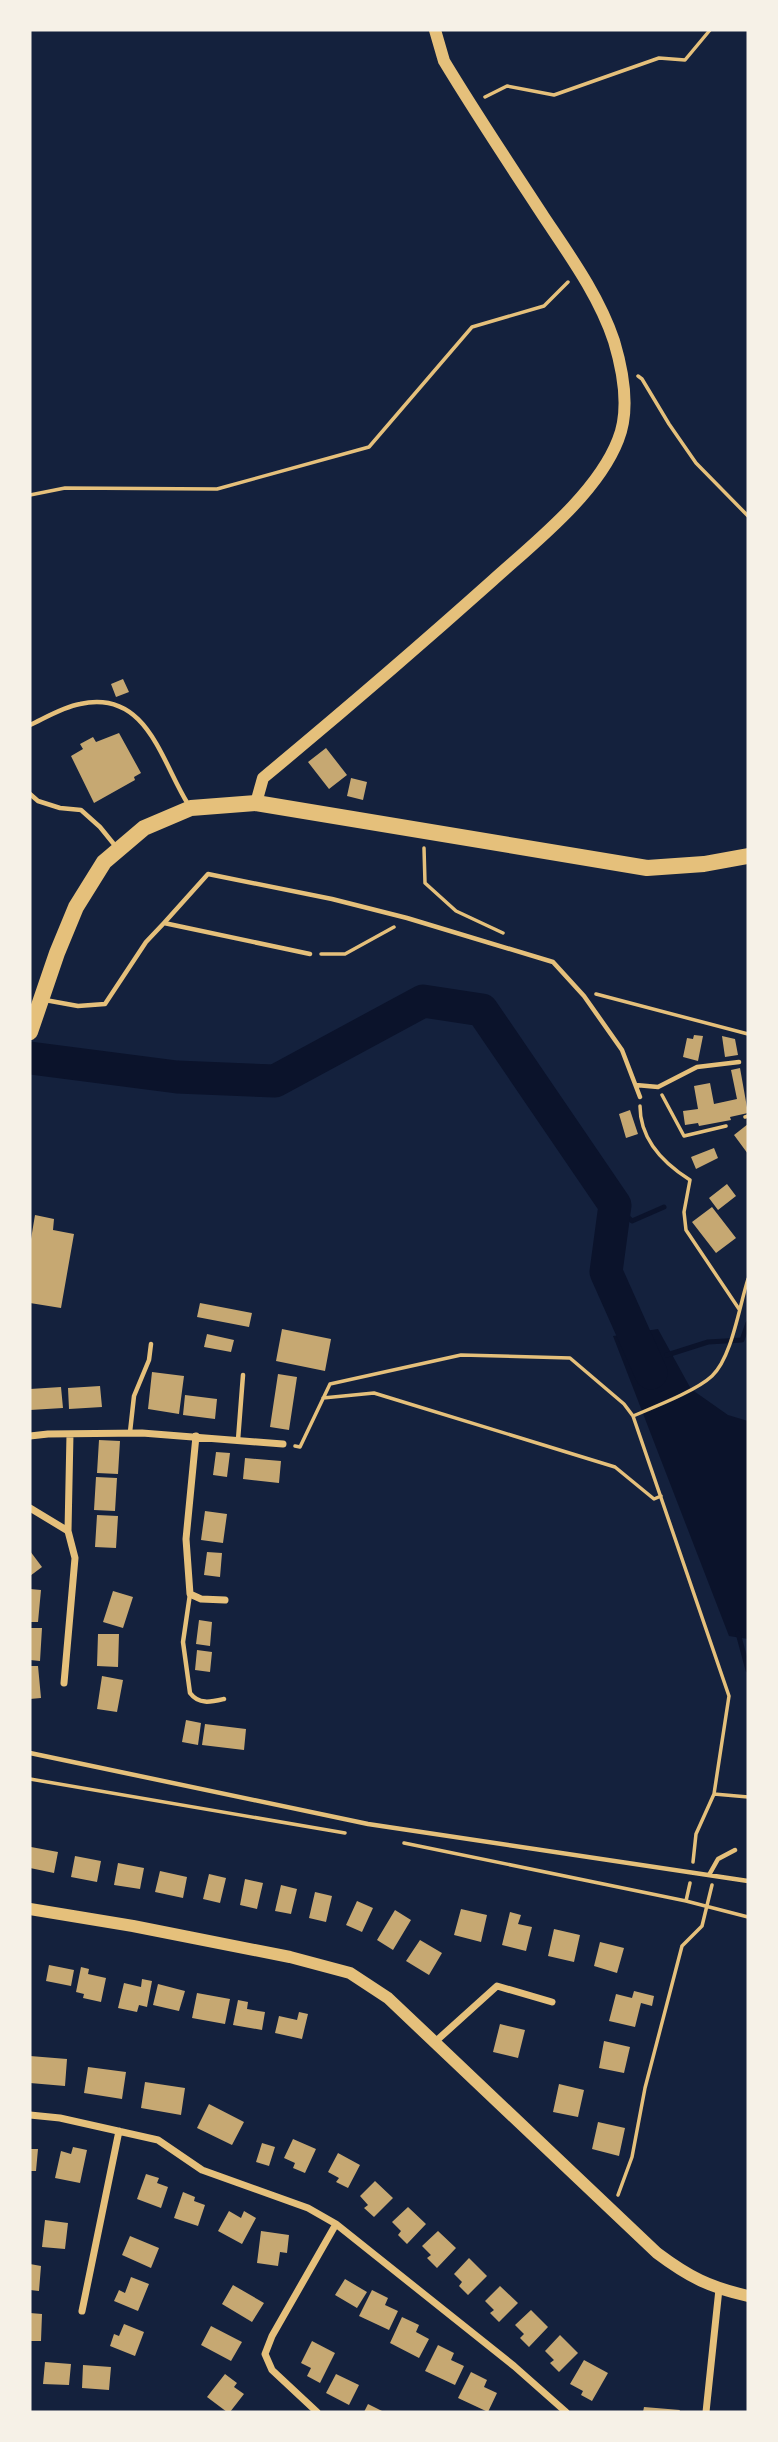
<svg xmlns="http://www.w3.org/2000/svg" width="778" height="2442" viewBox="0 0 778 2442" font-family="Signika,sans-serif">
	<rect width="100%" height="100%" fill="#14213d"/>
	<path fill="#0b132b" d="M658 1329 691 1389 728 1415 748 1421V1639L729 1636 613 1336Z"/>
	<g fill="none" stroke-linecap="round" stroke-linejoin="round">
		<path stroke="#0b132b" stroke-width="5" d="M615 1205 632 1221 664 1207
			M667 1355 708 1342 742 1340 748 1323
			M738 1633 748 1670"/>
		<path stroke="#0b132b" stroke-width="33" d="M30 1058 177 1077 275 1081 423 1001 482 1010 615 1205 606 1272 651 1373"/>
	</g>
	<path fill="#c6a872" d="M123 679 129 692 116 697 111 684Z
		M119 733 141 773 134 777 135 780 94 803 71 756 83 749 80 744 93 737 96 742Z
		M326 748 347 775 329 789 308 762Z
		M351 778 367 782 363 800 347 796Z
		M694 1035 703 1036 698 1061 683 1057 687 1038 693 1039Z
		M722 1036 735 1039 738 1055 725 1057Z
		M740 1068 748 1113 730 1117 731 1120 699 1126 698 1123 685 1125 683 1111 698 1109 694 1086 710 1083 714 1104 737 1099 731 1070Z
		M630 1110 638 1134 626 1138 619 1114Z
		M748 1124V1154L734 1135Z
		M714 1148 718 1158 696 1169 691 1157Z
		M727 1184 736 1196 718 1210 709 1198Z
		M712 1207 736 1238 716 1253 692 1222Z
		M35 1215 54 1219 53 1230 74 1234 61 1308 30 1303V1245Z
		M200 1303 252 1313 249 1327 197 1317Z
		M282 1329 331 1339 325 1371 276 1361Z
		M207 1334 234 1340 231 1352 204 1347Z
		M152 1372 184 1376 179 1414 148 1409Z
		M278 1374 297 1377 289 1430 270 1427Z
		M100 1386 102 1407 69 1409 68 1388Z
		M61 1387 63 1408 30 1410V1389Z
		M185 1395 217 1399 215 1419 183 1415Z
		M99 1440 120 1441 118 1474 97 1473Z
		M216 1452 230 1453 227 1477 213 1475Z
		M245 1458 281 1461 279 1483 243 1479Z
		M96 1477 117 1478 115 1511 94 1510Z
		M205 1511 227 1514 223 1543 201 1540Z
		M97 1515 118 1516 116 1548 95 1547Z
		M30 1551 42 1567 30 1576Z
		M207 1552 222 1553 220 1577 204 1575Z
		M30 1589 41 1590 38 1622H30Z
		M113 1591 133 1597 123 1628 103 1622Z
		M199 1620 212 1622 210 1646 196 1644Z
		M30 1628H42L40 1661 30 1660Z
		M98 1634H119L118 1667 97 1666Z
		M197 1650 212 1652 210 1672 195 1670Z
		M30 1666H38L41 1698 30 1699Z
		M102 1676 123 1680 117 1712 97 1709Z
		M186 1720 201 1723 198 1745 182 1742Z
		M205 1724 246 1729 244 1750 202 1745Z
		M31 1847 58 1852 54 1873 30 1868Z
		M75 1856 101 1861 97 1882 71 1877Z
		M118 1863 144 1868 140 1889 114 1885Z
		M160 1871 187 1877 183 1898 155 1892Z
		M209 1874 226 1878 220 1903 203 1899Z
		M245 1879 263 1883 257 1909 240 1905Z
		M281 1885 297 1889 291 1914 275 1911Z
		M315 1892 332 1896 326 1922 309 1918Z
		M357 1901 373 1908 362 1932 346 1925Z
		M461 1909 487 1915 481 1942 454 1935Z
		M395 1910 411 1920 393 1950 377 1940Z
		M510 1912 521 1915 518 1924 532 1927 526 1951 502 1945Z
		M554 1929 580 1935 574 1962 548 1956Z
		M420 1940 442 1953 429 1975 406 1961Z
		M600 1942 624 1948 617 1973 594 1966Z
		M49 1965 74 1970 71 1986 46 1981Z
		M81 1967 89 1969 88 1974 106 1978 101 2002 83 1998 84 1994 76 1992Z
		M142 1979 152 1981 147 2007 139 2005 137 2012 118 2008 124 1983 141 1987Z
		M158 1984 185 1991 179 2011 153 2005Z
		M634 1991 654 1996 652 2006 641 2003 635 2027 609 2021 616 1994 632 1998Z
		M197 1993 230 1999 225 2024 192 2018Z
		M238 2000 248 2002 247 2009 265 2012 262 2030 233 2025Z
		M299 2012 308 2014 302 2039 275 2033 279 2016 297 2020Z
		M500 2024 525 2030 518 2058 493 2052Z
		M604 2041 630 2047 624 2073 599 2068Z
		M30 2056 67 2059 65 2086 30 2083Z
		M88 2067 126 2072 122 2099 84 2093Z
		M145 2082 185 2088 181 2115 141 2108Z
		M559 2084 584 2090 578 2117 553 2112Z
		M209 2104 244 2122 232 2145 197 2128Z
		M598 2122 625 2128 619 2156 592 2149Z
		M293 2139 316 2149 305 2173 293 2168 295 2163 284 2158Z
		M262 2143 275 2147 269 2166 256 2162Z
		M73 2147 87 2150 80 2183 55 2178 61 2151 71 2154Z
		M30 2149H38L36 2171H30Z
		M338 2153 360 2165 348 2188 336 2182 339 2178 328 2172Z
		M146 2174 159 2178 157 2183 168 2187 161 2208 137 2199Z
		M375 2181 393 2198 374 2217 364 2208 368 2205 360 2196Z
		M183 2192 195 2197 194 2201 205 2205 198 2226 174 2218Z
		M408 2207 426 2224 407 2244 398 2235 401 2231 392 2222Z
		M229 2211 241 2218 244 2211 256 2218 242 2244 218 2231Z
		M45 2220 68 2223 65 2249 42 2247Z
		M261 2231 289 2235 287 2253 280 2252 278 2266 257 2263Z
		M438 2231 456 2248 437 2268 427 2258 431 2255 422 2246Z
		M130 2236 159 2248 151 2268 122 2255Z
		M469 2258 487 2276 468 2295 459 2286 462 2282 454 2274Z
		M30 2264 41 2266 39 2291 30 2290Z
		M131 2277 149 2284 138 2311 114 2301 119 2290 125 2293Z
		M345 2279 367 2292 357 2308 335 2295Z
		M233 2285 264 2303 252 2322 222 2304Z
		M500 2286 518 2303 499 2322 490 2313 494 2310 485 2301Z
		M372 2290 388 2298 385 2305 398 2311 389 2330 359 2316Z
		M531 2310 548 2327 529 2347 520 2338 524 2334 515 2325Z
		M30 2313 42 2314 41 2341H30Z
		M402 2317 419 2325 416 2332 429 2339 419 2358 390 2343Z
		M124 2324 144 2332 135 2356 110 2346 114 2334 119 2336Z
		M211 2326 242 2342 231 2361 201 2345Z
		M560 2335 578 2353 559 2372 550 2363 554 2360 545 2351Z
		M312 2341 335 2353 320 2383 307 2376 311 2368 301 2363Z
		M438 2345 454 2353 451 2360 464 2366 455 2385 425 2371Z
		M584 2360 608 2373 592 2401 581 2395 583 2391 570 2384Z
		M45 2362 71 2364 69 2385 43 2384Z
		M83 2365 111 2367 109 2390 82 2388Z
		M471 2372 487 2380 484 2387 497 2393 488 2412 458 2398Z
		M225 2374 237 2383 234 2387 244 2394 230 2412H227L207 2397Z
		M336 2374 359 2385 349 2405 326 2393Z
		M368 2404 384 2412H364Z
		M644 2407 680 2410 679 2412H643Z"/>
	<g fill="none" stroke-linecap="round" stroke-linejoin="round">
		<path stroke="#e5c07b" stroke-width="3.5" d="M485 97 507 86 554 95 659 58 685 60 710 30
			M638 376 642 379 669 424 696 463 748 516
			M30 495 65 488 217 489 369 447 472 327 544 306 568 282
			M424 848 425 883 456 911 503 933
			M321 954H345L394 927
			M596 994 748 1034
			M662 1095 684 1136 726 1126
			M640 1106C640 1140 663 1163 690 1180L684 1212 686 1230 739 1309
			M745 1117 748 1116
			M323 1398 374 1393 615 1467 654 1499 661 1496
			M633 1416C654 1407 696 1391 712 1376 732 1357 739 1307 748 1279
			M295 1446 300 1447 330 1384 461 1355 570 1358 624 1404 633 1416 729 1696 714 1794 696 1834 693 1862
			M30 1779 345 1833
			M714 1794 748 1797
			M404 1843 686 1901 748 1917
			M686 1901 690 1883
			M618 2195 632 2157 645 2088 682 1946 702 1926 712 1885"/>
		<path stroke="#e5c07b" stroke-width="4.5" d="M30 725C45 718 63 707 80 704 147 689 161 761 188 804
			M30 794 38 801 60 808 81 810 100 827 117 848
			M164 923 208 874 332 899 407 918 553 962 584 996 622 1050 640 1097
			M45 1000 78 1006 105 1004 146 942 164 923 310 954
			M636 1085 658 1087 697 1067 739 1062
			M130 1432 134 1396 149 1360 151 1344
			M238 1440 243 1375
			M190 1594 183 1642 190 1693C199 1705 211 1702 224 1699
			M30 1753 368 1824 748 1881
			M709 1875 718 1859 735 1850"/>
		<path stroke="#e5c07b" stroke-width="7" d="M30 1436 48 1434 142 1433 283 1444
			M196 1436 186 1539 190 1594 201 1599 225 1600
			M30 1508 68 1531 75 1558 64 1683
			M68 1531 70 1434
			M435 2042 497 1986 552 2002
			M30 2115 60 2118 158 2140 202 2170 308 2208 336 2224 514 2366 566 2412
			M82 2311 119 2131
			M317 2412 272 2370 265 2354 272 2336 336 2224
			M706 2412 719 2289"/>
		<path stroke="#e5c07b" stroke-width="12" d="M256 803 263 778C340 714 417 648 492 581 534 543 597 494 618 440 630 411 623 371 614 341 599 296 570 256 544 217 510 165 476 114 444 61L435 30
			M30 1909 133 1926 290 1957 350 1973 388 1998 657 2253C689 2277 709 2287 748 2296"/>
		<path stroke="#e5c07b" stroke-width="16" d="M30 1032 57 953 76 907 104 862 144 828 191 808 256 803 647 868 704 864 748 856"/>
	</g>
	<rect width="778" height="2442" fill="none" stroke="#f6f1e7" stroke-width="63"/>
</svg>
